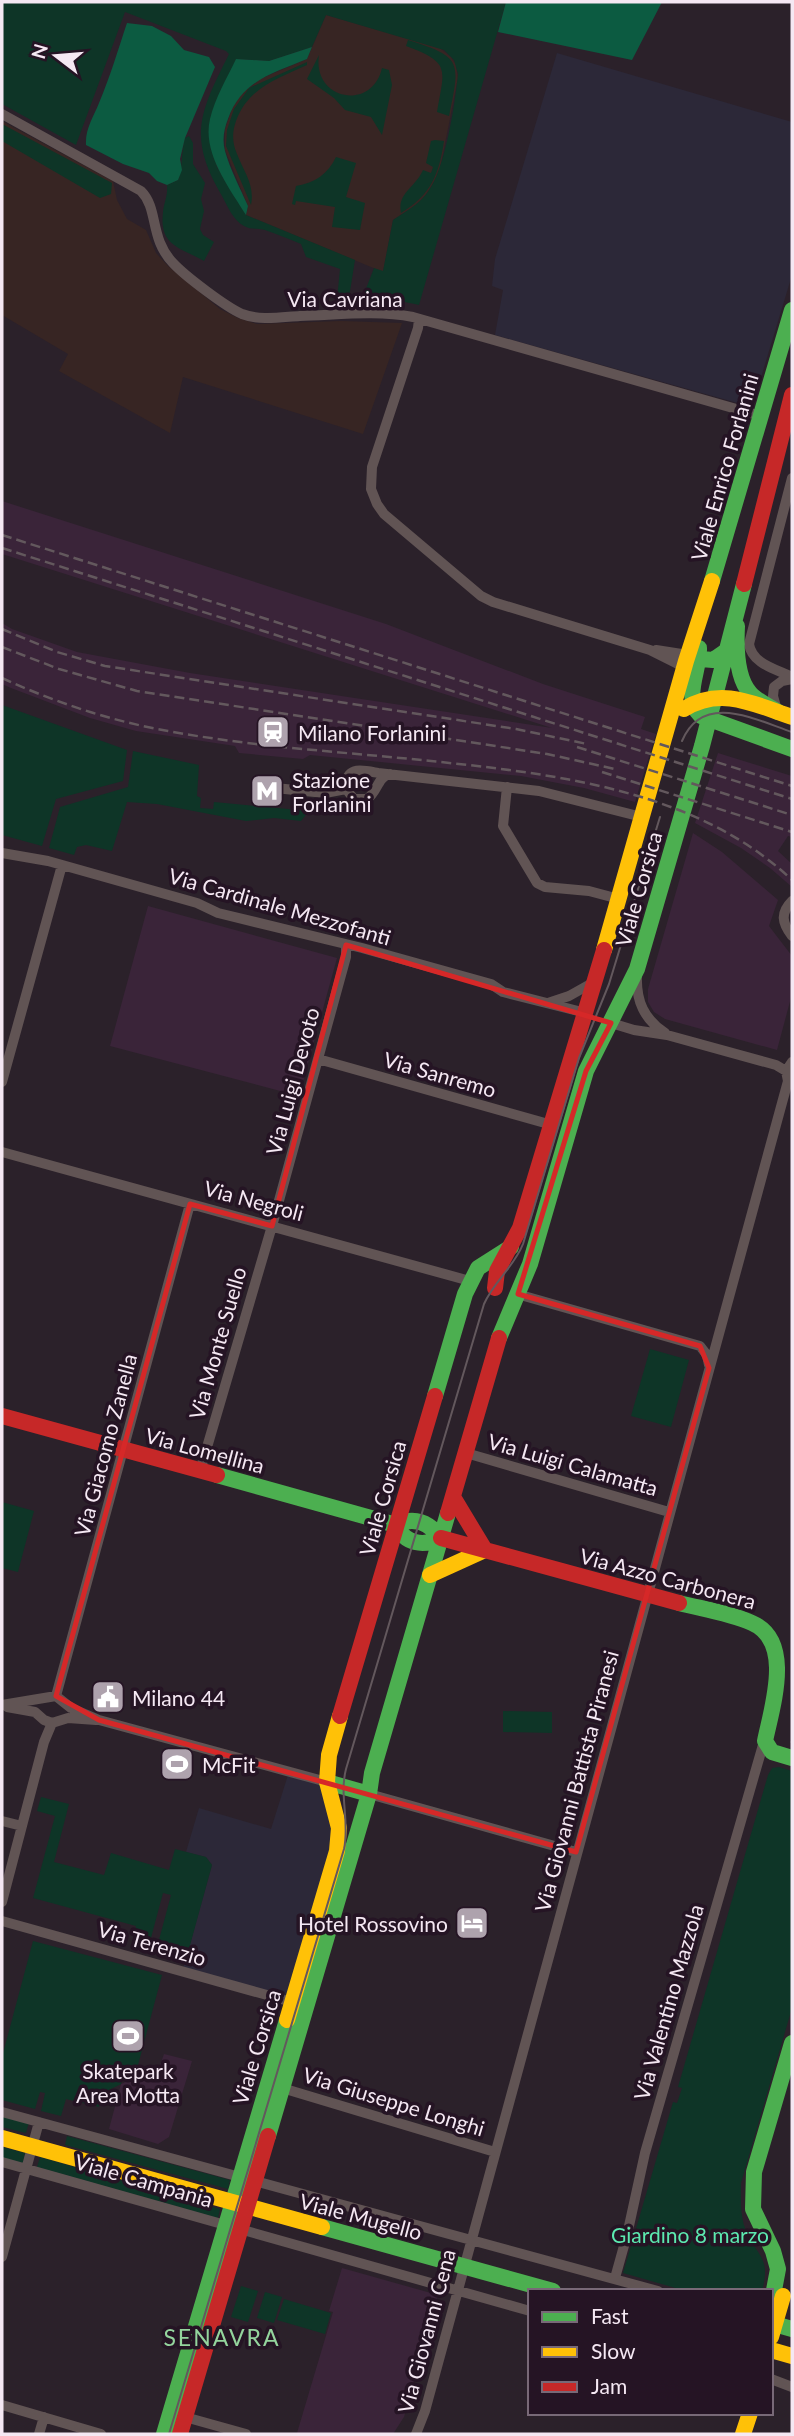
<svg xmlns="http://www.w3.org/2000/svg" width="794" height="2436" viewBox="0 0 794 2436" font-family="Lato,sans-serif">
	<rect width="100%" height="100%" fill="#2b212a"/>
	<path fill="#2c2838" d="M557 53 792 122V275L752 407 495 335 503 290 492 286 495 259Z
		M288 1775 327 1782 337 1828 290 2000 183 1969 212 1865 206 1857 186 1852 199 1808 271 1829Z"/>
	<path fill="#372523" d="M326 15 440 48 451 57 456 65 458 78 439 174 426 195 418 204 393 220 383 272 246 215 248 206 225 150V129L232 108 241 94 260 79 307 59Z
		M2 121 113 181 117 200 127 219 146 230 156 253 168 266 220 309 238 318 257 324 341 321 402 323 363 434 183 377 170 433 59 371 68 354 2 315Z"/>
	<path fill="#3a2439" d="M2 501 386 624 543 684 645 717 641 729 656 734 635 802 584 788 521 776 310 755 303 759 239 753 235 746 136 731 90 718 11 688 2 684V623L12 629 77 652 190 673 552 728 2 554Z
		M718 753 792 776V837L788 836 778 851 792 864V887L770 868 741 848 695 823Z
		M693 833 722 852 778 900 769 926 792 956V994L777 1050 665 1019 654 1012 648 1002V989Z
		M148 906 337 958 299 1096 110 1046Z
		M164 2054 192 2061 169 2137 158 2144 109 2129 121 2084 159 2068Z
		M342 2268 438 2295 404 2417 393 2434 297 2433 333 2312 329 2311Z"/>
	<path fill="#0e3527" d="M2 2H506L419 305C400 301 382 295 362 299L374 268 383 271 393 220C405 212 418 205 427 193 445 171 455 104 458 74L454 60 444 50 326 15 312 47 269 61 236 59 210 140 217 167 246 215 355 260 347 310H336L340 269 306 257 301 244C289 239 277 234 265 230 259 228 250 230 244 226 233 220 228 207 222 196 187 137 200 112 229 54L226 51 125 12 76 145 2 104Z
		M408 40C463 57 460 62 449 116L437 112C444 69 452 63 406 46Z
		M319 55C312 100 372 112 382 68L389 70 392 85 382 135 371 117 345 110 334 98 307 79Z
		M307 62V65C277 79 248 88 236 121 232 132 232 143 237 154 244 172 255 185 251 205L226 146 227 130 234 109 249 88Z
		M2 124 112 183 111 194 100 198 2 141Z
		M189 136 193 143V164L205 183 201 199 204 211 200 229 203 235 214 242 204 261C179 247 159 246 163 212 164 202 168 196 167 185L178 180C183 167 181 152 185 138Z
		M435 140 444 141C439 174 431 195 401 213 397 193 415 188 423 170L431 173 433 167 426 163 431 141Z
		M336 157 356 163 346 197 365 203 360 230 332 227 335 207 296 201 295 205 292 204 296 186C315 183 328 174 336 157Z
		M2 705 127 750 123 781 56 799 42 846 2 835Z
		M133 751 199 765 197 796 201 798 200 808 213 809 214 802 309 811 301 821 274 818 246 821 157 804 127 802 112 851 86 845 77 847 74 855 49 848 60 807 128 787Z
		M650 1349 689 1360 671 1427 631 1416Z
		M2 1502 34 1511 18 1572 2 1568Z
		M503 1711 552 1712V1733L503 1732Z
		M779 1767 792 1771V2008L741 2183C741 2198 740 2214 745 2228 755 2256 772 2255 762 2291H686L623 2273 673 2102 677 2103 682 2088 678 2087 768 1775 772 1768Z
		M41 1797 69 1804 54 1862 104 1875 111 1853 169 1870 175 1849 206 1857 212 1865 186 1960 156 1951 171 1895 163 1893 148 1949 132 1944 136 1926 33 1898 55 1816 37 1811Z
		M33 1941 162 1975 138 2065 125 2071 121 2084 103 2093 99 2107 66 2099 61 2116 41 2111 45 2093 40 2092 35 2109 2 2100V2057Z
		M2 2115 29 2122 26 2133 2 2127Z
		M67 2136 230 2180 228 2189 65 2145Z
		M2 2147 25 2153 23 2163 2 2158Z
		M40 2157 220 2209 218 2218 37 2167Z
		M241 2286 258 2291 248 2322 231 2317Z
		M265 2292 282 2297 274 2323 257 2318Z
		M284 2299 331 2313 325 2334 277 2320Z"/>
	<path fill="#0c5b41" d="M506 2H662L632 60 498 32Z
		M127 23 152 26 171 36 184 50 209 57 215 67 185 138 180 159 182 170 178 180 167 185 157 181 149 173 123 164 86 145C85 129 93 118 99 103 110 77 118 50 127 23Z
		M312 47 307 59C272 74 242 80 228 119 224 129 222 140 225 151 230 169 240 188 248 206L246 215C229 187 202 153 210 119 215 98 227 78 236 59L269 61Z"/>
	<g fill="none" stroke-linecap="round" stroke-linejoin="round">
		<path stroke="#615454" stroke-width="10" d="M2 114 141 191C159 209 149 238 173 263 185 276 226 307 242 314 260 321 282 317 300 316 338 315 376 310 413 317L761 416
			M419 319 418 328 372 467 371 489 377 504 384 514 481 596 493 602 650 650 684 667
			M792 478 749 644C752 664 776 669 792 677
			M656 650 688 655
			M777 710 773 696 774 687 782 681 792 679
			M390 774C377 777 378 792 367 799H354L346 789C345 765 362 770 378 773L539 791 642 817
			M507 787 503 826 537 883 545 887 589 891 619 899
			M275 788 325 793 346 789
			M2 853 48 861 197 903 218 913 362 948 491 984 503 992 586 1013
			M792 901C780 913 782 923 792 936
			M637 976C636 1001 644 1019 665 1033
			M548 1003 569 996 594 982
			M611 1023 634 1030 667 1035 776 1065 786 1071
			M318 1059 552 1125
			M2 1082 62 865
			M2 1152 470 1281
			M517 1294 700 1346 707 1355 709 1365
			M466 1453 669 1512
			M200 1471 272 1226 346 957V945
			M56 1696 190 1204
			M2 1705 56 1696 71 1708 99 1720 327 1782
			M7 1707 35 1712 44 1720 52 1723 68 1718 96 1720
			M369 1794 576 1852
			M2 1821 22 1826
			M2 1902 44 1742 52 1723
			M2 1921 292 2002
			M282 2088 495 2152
			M2 2112 658 2291
			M2 2162 530 2311
			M2 2257 39 2122
			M615 2278 627 2235 645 2153 765 1738
			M771 2379 792 2387
			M2 2405 101 2434
			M185 2417 246 2434
			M39 2434 44 2417
			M416 2434 425 2411 788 1081 786 1071 792 1062"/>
		<path stroke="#4caf50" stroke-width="16" d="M712 581 792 310
			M737 626C736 645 736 677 750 693 757 701 769 706 778 712
			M699 648C700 671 682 698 701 716L792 749
			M701 659 713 660 726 651
			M499 1338 530 1264 586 1071 637 969 702 746 744 584
			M435 1396 465 1294 478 1268 511 1247
			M217 1475 396 1525C414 1516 429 1522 441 1538
			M396 1525C405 1544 423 1547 441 1538
			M679 1603C703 1609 730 1613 752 1623 794 1641 772 1707 765 1741L772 1752 792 1758
			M327 1782 369 1794
			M268 2136 369 1794 372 1773 448 1513
			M322 2227 553 2291
			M771 2306 778 2269 773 2251 753 2209 754 2172 792 2043
			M771 2323 792 2329
			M164 2434 287 2020"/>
		<path stroke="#ffc107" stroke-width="16" d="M684 709C721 686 754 704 792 717
			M604 950 686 661 712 581
			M430 1575 485 1550
			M287 2020 337 1851 339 1828 327 1782 329 1755 340 1716
			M2 2138 322 2227
			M771 2337 783 2296
			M771 2350 792 2356
			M743 2434 750 2413"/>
		<path stroke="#c62828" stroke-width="16" d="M744 584 792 395
			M495 1288 497 1271 520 1228 604 950
			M2 1416 217 1475
			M453 1497 485 1550
			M448 1513 499 1338
			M441 1538 679 1603
			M340 1716 435 1396
			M180 2434 268 2136"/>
		<path stroke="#63585d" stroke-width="2" d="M682 741C703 691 756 720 792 732
			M169 2434 344 1849C350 1822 339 1796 346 1769L484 1304C494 1281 514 1267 523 1244L579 1058 609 984 660 817"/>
		<path stroke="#63585d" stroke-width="2.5" stroke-dasharray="10 5" stroke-linecap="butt" d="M2 535 792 786
			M2 548 792 799
			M2 629 57 652 105 666 516 729 587 744
			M2 647 59 669 137 691 547 754 615 769
			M2 678C54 702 111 721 168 731 254 747 344 752 431 761 555 774 697 790 792 880
			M577 747 792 815
			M602 772 792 832
			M792 1743V1741"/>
	</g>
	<path fill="none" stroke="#d62828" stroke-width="5" stroke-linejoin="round" d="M346 945 611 1023 586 1071 518 1294 700 1346 709 1368 576 1852 99 1720 56 1696 190 1204 272 1226Z"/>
	<defs>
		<symbol id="station-square" viewBox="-11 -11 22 22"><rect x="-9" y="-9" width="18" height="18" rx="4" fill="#aea2ad" stroke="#251424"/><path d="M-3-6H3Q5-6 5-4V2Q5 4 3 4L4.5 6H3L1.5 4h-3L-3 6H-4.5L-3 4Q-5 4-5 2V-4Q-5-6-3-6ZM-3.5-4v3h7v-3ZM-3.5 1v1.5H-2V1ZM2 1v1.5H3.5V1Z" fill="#fff"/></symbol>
		<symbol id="metro-square" viewBox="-11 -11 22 22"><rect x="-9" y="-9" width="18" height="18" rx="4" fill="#aea2ad" stroke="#251424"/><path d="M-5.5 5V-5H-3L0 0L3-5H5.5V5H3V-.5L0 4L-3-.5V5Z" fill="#fff"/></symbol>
		<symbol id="civic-square" viewBox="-11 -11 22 22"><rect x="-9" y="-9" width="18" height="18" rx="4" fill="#aea2ad" stroke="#251424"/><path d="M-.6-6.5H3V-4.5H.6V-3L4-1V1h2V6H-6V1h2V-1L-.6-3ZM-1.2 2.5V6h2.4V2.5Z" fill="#fff"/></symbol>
		<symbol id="stadium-square" viewBox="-11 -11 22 22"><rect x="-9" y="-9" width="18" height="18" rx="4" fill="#aea2ad" stroke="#251424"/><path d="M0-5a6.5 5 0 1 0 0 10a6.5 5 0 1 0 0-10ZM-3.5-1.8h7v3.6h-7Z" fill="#fff"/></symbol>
		<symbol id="hotel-square" viewBox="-11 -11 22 22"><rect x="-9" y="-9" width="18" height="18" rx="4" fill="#aea2ad" stroke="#251424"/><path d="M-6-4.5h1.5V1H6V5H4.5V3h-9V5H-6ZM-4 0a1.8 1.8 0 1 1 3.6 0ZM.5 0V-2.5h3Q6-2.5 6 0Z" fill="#fff"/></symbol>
	</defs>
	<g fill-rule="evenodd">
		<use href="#station-square" x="254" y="713" width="38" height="38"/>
		<use href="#metro-square" x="248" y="772" width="38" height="38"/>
		<use href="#civic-square" x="89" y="1678" width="38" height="38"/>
		<use href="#stadium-square" x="158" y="1745" width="38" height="38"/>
		<use href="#hotel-square" x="453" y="1904" width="38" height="38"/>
		<use href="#stadium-square" x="109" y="2017" width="38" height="38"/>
	</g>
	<g text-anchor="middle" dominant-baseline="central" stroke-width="7" stroke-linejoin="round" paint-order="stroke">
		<g font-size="21" fill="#f5e8f3" stroke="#251424">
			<text x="345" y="298">Via Cavriana</text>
			<text transform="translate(724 467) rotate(-74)">Viale Enrico Forlanini</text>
			<text transform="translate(638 889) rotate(-74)">Viale Corsica</text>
			<text transform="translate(280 906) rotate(16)">Via Cardinale Mezzofanti</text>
			<text transform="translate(440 1074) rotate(16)">Via Sanremo</text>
			<text transform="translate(292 1081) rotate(-75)">Via Luigi Devoto</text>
			<text transform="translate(254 1200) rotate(15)">Via Negroli</text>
			<text transform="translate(217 1343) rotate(-74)">Via Monte Suello</text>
			<text transform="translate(105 1445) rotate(-75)">Via Giacomo Zanella</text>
			<text transform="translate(205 1450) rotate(15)">Via Lomellina</text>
			<text transform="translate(573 1464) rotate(16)">Via Luigi Calamatta</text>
			<text transform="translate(382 1498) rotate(-74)">Viale Corsica</text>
			<text transform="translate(668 1578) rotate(15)">Via Azzo Carbonera</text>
			<text transform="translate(576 1781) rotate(-75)">Via Giovanni Battista Piranesi</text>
			<text transform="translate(152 1943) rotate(16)">Via Terenzio</text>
			<text transform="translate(668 2002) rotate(-74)">Via Valentino Mazzola</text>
			<text transform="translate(256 2047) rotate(-73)">Viale Corsica</text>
			<text transform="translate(394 2101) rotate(17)">Via Giuseppe Longhi</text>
			<text transform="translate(144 2180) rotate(16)">Viale Campania</text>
			<text transform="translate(361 2216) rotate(15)">Viale Mugello</text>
			<text transform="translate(426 2331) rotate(-75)">Via Giovanni Cena</text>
		</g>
		<g font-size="21" fill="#f5e8f3" stroke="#251424" text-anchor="start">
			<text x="298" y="732">Milano Forlanini</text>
			<text x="292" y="779">Stazione<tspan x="292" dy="24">Forlanini</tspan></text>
			<text x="132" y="1697">Milano 44</text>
			<text x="202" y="1764">McFit</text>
			<text x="448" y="1923" text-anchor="end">Hotel Rossovino</text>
			<text x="128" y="2070" text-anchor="middle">Skatepark<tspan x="128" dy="24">Area Motta</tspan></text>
		</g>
		<g font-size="21" fill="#5ce9b0" stroke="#251424">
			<text x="690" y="2234">Giardino 8 marzo</text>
		</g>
		<g font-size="23" letter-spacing="2" fill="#94d49d" stroke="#251424">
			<text x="222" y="2337">SENAVRA</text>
		</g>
	</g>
	<rect width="794" height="2436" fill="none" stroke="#f5e8f3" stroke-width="7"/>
	<rect x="528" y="2289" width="245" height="126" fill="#251424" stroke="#786977" stroke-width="2"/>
	<rect x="542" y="2312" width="35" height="10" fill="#4caf50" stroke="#786977" stroke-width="2"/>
	<text x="591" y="2324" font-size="21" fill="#f5e8f3">Fast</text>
	<rect x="542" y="2347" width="35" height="10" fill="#ffc107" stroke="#786977" stroke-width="2"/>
	<text x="591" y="2359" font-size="21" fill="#f5e8f3">Slow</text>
	<rect x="542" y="2382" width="35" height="10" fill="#c62828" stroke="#786977" stroke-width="2"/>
	<text x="591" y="2394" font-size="21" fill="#f5e8f3">Jam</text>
	<g transform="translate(56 56) rotate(286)" stroke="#251424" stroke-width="5" paint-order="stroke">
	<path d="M0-5L12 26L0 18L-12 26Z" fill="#f5e8f3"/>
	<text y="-10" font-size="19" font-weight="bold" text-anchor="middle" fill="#f5e8f3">N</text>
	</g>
</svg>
